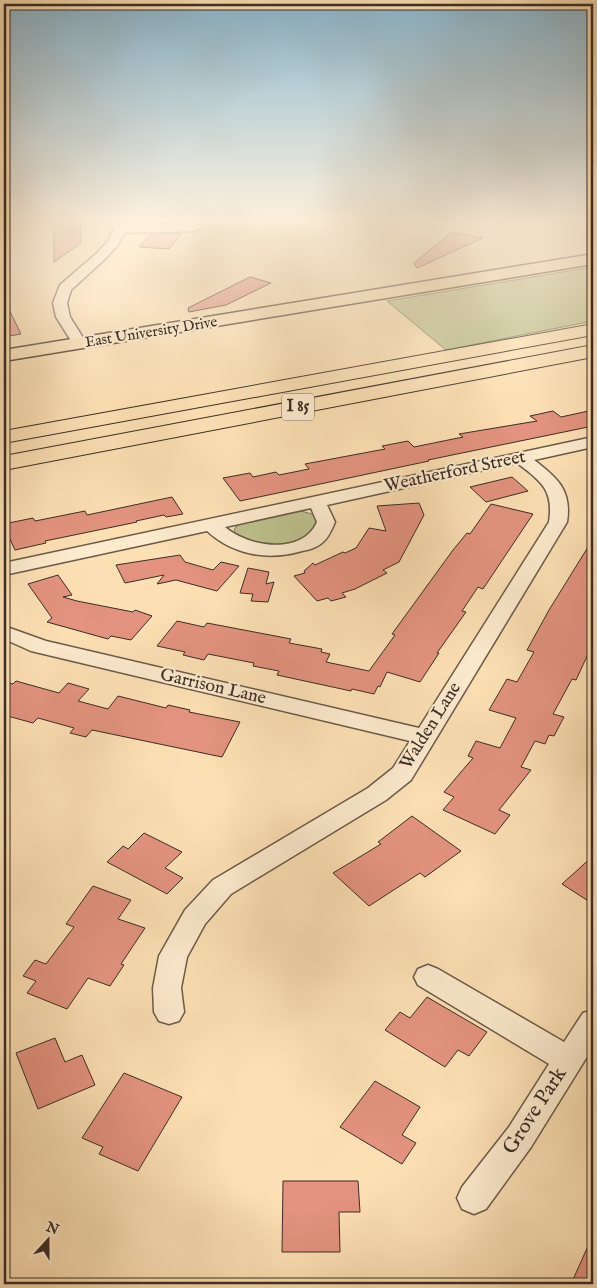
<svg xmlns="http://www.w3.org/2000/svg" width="597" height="1288" viewBox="0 0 597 1288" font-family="'IM FELL English',serif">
	<rect width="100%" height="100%" fill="#fce0b4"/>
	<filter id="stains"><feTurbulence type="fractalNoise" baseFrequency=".004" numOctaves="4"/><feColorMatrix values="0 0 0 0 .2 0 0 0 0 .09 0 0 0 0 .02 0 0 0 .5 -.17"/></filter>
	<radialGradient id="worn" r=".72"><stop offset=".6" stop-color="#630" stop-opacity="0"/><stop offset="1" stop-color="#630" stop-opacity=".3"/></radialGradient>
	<path fill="#bdc28e" stroke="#7c785a" d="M593 267V321L446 350 387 301Z
		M301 511 315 515 318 520C310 551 253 553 234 532L235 528 239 524Z"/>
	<path fill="#e3937f" stroke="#3b2d26" d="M54 220H80L81 243 54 262Z
		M452 232 483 238 417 268 414 263Z
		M182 233 169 249 139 247 151 234Z
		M250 277 271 283 226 305 189 312 188 308Z
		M4 299 21 334 4 337Z
		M593 410V426L428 460 429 461 240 501 223 478 250 473 253 477 276 472 279 475 309 469 305 464 385 449 382 446 408 441 414 447 463 437 459 434 537 421 530 416 553 411 561 417Z
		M512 477 528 491 486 502 470 487Z
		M172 497 183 514 166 517 164 515 136 521 137 522 45 541 46 543 15 550 4 526V524L33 518 35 521 85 511 87 515Z
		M419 503 424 515 399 562 383 570 387 573 355 589 342 593 346 597 331 601 328 598 317 601 294 576 305 573 304 571 313 563 315 565 343 552 345 553 356 548 369 528 386 531 377 506Z
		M491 504 533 514 483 589 478 587 462 611 466 612 437 653H439L420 682 387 672 380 687 378 686 374 694 352 689 351 691 277 675 279 671 253 666 254 663 208 654 204 660 183 655 185 652 157 646 177 621 204 627 207 623 291 639 289 643 322 649 321 652 330 654 326 662 369 671 395 635 392 634 453 550 467 533 470 534Z
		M593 539V637L587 652H589L576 680 572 679 553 714 564 717 554 736 549 735 545 744 535 741 521 767 531 770 499 810 510 815 495 834 443 810 454 797 444 792 473 758 468 756 476 741 500 748 516 718 489 710 507 679 517 682 534 652 527 650 549 610Z
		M180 555 185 562 213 570 221 562 239 566 217 591 176 580 157 584 164 575 125 583 116 565Z
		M248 568 269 572 266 584 274 582 268 602 251 601 253 594 240 593Z
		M58 575 72 595 63 597 77 601 133 612 135 610 152 616 131 640 111 636 108 639 47 622 52 618 28 584Z
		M16 681 59 693 68 683 89 689 78 701 108 709 118 696 166 708 168 705 190 710 189 712 240 722 222 757 92 730 86 737 70 733 74 728 38 718 33 723 4 715V682L13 684Z
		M412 816 461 851 425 877 420 873 369 906 333 873 381 844 378 842Z
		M144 833 182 852 165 868 183 878 167 894 107 862 123 846 128 849Z
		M593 856V904L562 884Z
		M93 886 131 900 118 919 145 928 121 964 124 965 110 986 88 978 67 1009 27 993 36 981 23 976 35 960 46 964 74 927 66 924Z
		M427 997 487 1032 469 1056 458 1050 445 1067 385 1030 400 1012 410 1018Z
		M55 1038 65 1062 82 1055 95 1085 38 1109 16 1053Z
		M124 1073 182 1097 138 1171 99 1154 103 1147 82 1138Z
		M375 1081 420 1107 402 1135 416 1143 402 1164 340 1127Z
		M283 1181H358L360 1212H339L340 1252H282Z
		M593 1235V1284H571Z"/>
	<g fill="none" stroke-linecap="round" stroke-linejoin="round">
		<defs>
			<path id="minor" d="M108 220H120L124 226 195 223 201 227 195 231 124 233 117 246 105 259 71 290 67 303 70 317 87 344 85 347H75L56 317 53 303 60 285 97 253 108 241 114 230Z
				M593 437V447L534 460C558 478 572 491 567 522L411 780 386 800 231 894 205 924 187 957 181 988 184 1012 179 1021 169 1024 159 1021 154 1012 153 988 159 956 185 910 213 880 368 788 393 768 410 741 31 651 4 639V626L46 641 419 728 549 522C554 490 541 481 517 463L327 505 335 522C332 529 329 537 323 542 318 547 309 550 302 551 268 561 233 555 207 531L4 575V563ZM311 508 317 522C302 556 248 547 225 527Z
				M428 965 438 969 564 1042 583 1013 593 1010V1047L531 1147 486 1209 474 1214 462 1209 457 1198 462 1187 509 1127 549 1064 418 985 414 977 418 969Z"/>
			<path id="major" d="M593 254V264L4 361V350Z"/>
			<path id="highway" d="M593 324V335L4 443V431Z
				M593 345V357L4 470V456Z"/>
		</defs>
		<use href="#minor" stroke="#6b5a4a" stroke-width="3"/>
		<use href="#major" stroke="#3b2d26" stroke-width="3"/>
		<use href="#highway" stroke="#3b2d26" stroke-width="2"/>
		<use href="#minor" fill="#fdebce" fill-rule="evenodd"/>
		<use href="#major" fill="#fce0b4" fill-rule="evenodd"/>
		<use href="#highway" fill="#fce0b4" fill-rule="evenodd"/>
	</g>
	<linearGradient id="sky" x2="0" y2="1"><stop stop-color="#8bb8d1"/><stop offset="0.55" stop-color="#fef1dd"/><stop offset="1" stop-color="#fef1dd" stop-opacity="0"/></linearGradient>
	<rect width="597" height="401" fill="url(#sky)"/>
	<g text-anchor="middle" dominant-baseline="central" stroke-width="4.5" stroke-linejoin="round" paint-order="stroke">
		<g font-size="15" fill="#3b2d26" stroke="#fdebce">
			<text transform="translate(151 332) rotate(-9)">East University Drive</text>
		</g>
		<rect fill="#fdebce" stroke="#756658" stroke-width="1" x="282" y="393.5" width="32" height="27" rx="4"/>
		<g font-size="16" font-weight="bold" fill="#3b2d26">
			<text x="298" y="407">I 85</text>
		</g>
		<g font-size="18" fill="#3b2d26" stroke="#fdebce">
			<text transform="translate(455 472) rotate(-12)">Weatherford Street</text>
			<text transform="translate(213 687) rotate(13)">Garrison Lane</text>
			<text transform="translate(431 726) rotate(-58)">Walden Lane</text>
		</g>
		<g font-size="21" fill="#3b2d26" stroke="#fdebce">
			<text transform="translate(535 1111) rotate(-57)">Grove Park</text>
		</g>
	</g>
	<rect width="597" height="1288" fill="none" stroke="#fce0b4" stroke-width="20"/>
	<rect x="5" y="5" width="587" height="1278" fill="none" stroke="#3b2d26" stroke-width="2.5"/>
	<rect x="10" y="10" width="577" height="1268" fill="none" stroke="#3b2d26"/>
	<g transform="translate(48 1240) rotate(21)" stroke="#fdebce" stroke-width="4" paint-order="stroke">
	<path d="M0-4L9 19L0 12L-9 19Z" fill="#3b2d26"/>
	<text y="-8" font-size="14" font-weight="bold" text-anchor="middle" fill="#3b2d26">N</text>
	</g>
	<rect width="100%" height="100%" filter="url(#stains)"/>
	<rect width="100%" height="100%" fill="url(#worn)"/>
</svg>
